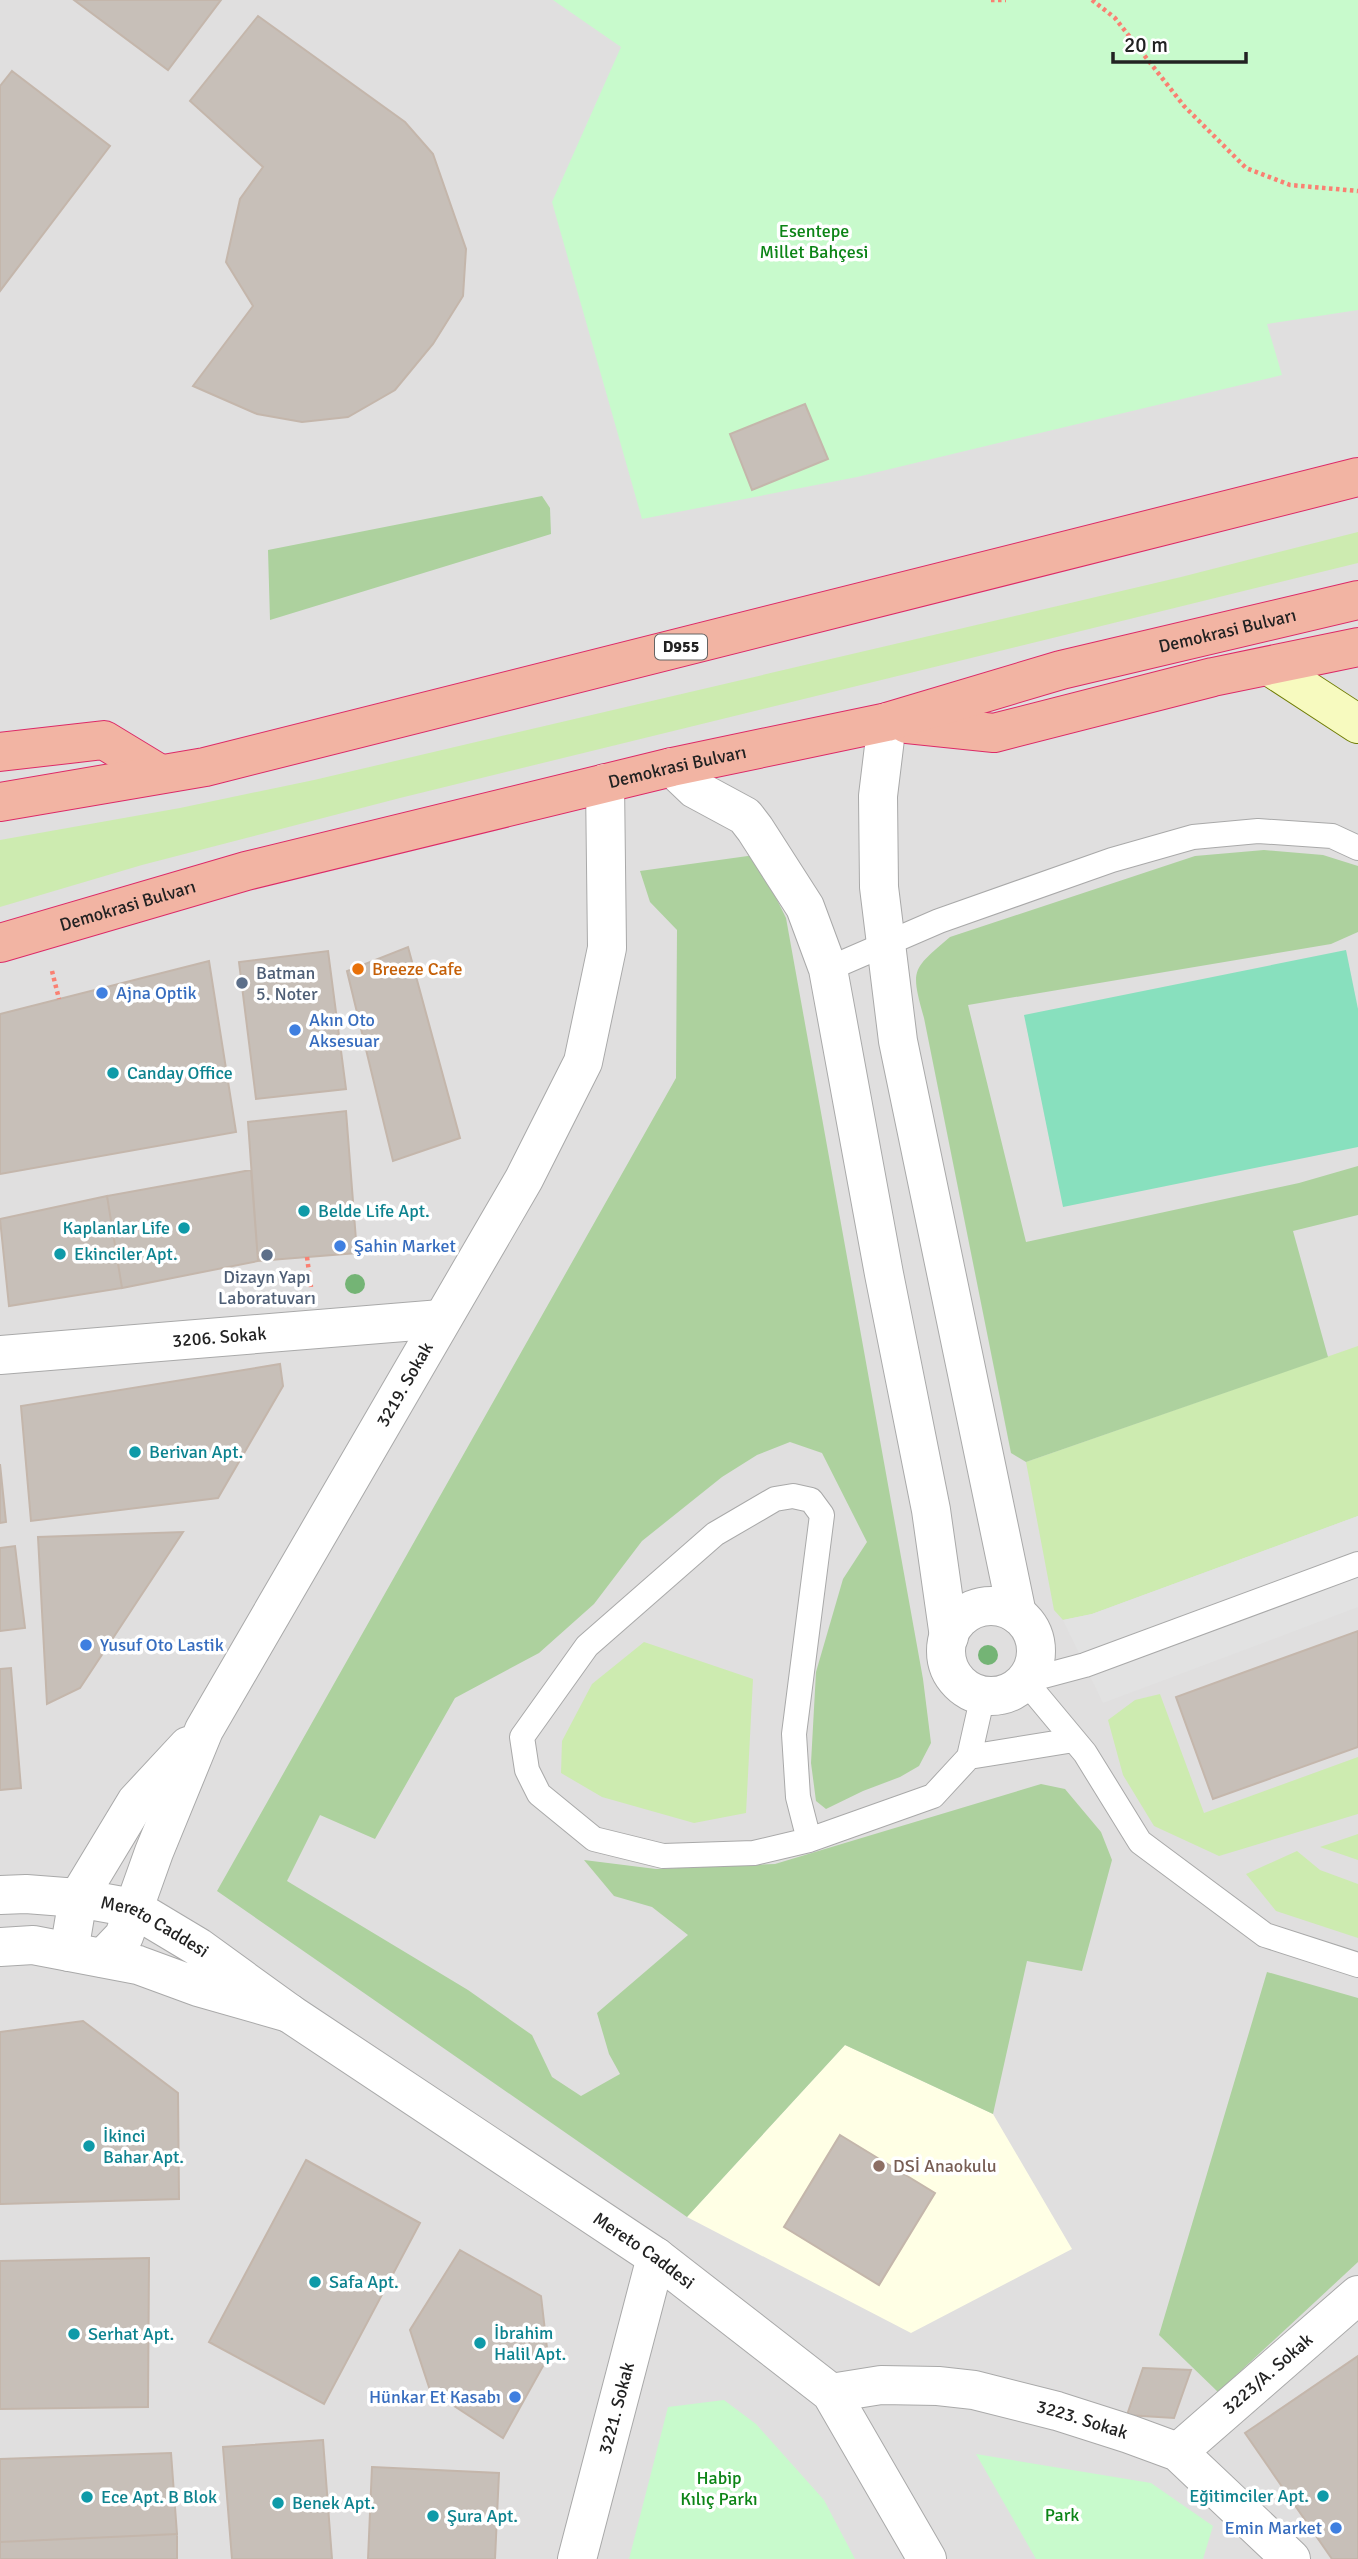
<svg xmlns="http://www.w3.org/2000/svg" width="1358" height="2559" viewBox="0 0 1358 2559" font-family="Signika,sans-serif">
	<rect width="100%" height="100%" fill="#f2efe9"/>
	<path fill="#e0dfdf" d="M0 0H1358V2559H0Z"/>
	<path fill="#ffffe5" d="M845 2045 993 2114 1072 2249 911 2333 687 2217Z"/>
	<path fill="#cdebb0" d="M1358 532V563L400 798 142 865 0 907V840L180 808 314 780 1181 577Z
		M1358 1346V1516L1092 1614 1063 1620 1054 1610 1026 1462Z
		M644 1642 753 1679 746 1813 694 1823 602 1797 561 1773 562 1741 592 1684Z
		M1160 1694 1204 1813 1358 1757V1814L1219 1856 1154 1826 1123 1775 1108 1720 1135 1700Z
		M1358 1834V1860L1320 1847Z
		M1297 1851 1320 1870 1358 1884V1938L1276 1911 1246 1874Z"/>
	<path fill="#add19e" d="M542 496 550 508 551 534 270 620 268 550Z
		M1264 850 1323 855 1358 866V932L1331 944 968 1005 1026 1242 1299 1183 1358 1166V1215L1293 1231 1328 1357 1026 1462 1011 1453 924 1018C910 968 912 970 950 937L1195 856Z
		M755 855 786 918 923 1679 931 1743 919 1766 900 1777 863 1791 826 1809 816 1801 811 1763 816 1672 843 1579 867 1542 822 1453 790 1442 757 1455 722 1477 642 1541 594 1604 539 1653 455 1698 375 1839 320 1815 287 1881 468 1990 532 2035 552 2077 581 2096 620 2074 609 2054 597 2013 688 1935 652 1907 614 1896 584 1860 656 1869 775 1864 1041 1784 1065 1789 1101 1832 1112 1860 1082 1971 1027 1961 993 2114 845 2045 687 2217 217 1891 676 1078 677 930 650 902 640 871Z
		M1267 1972 1358 1998V2262L1218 2392 1159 2335Z"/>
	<path fill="#c8facc" d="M553 0H1358V310L1267 324 1282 375 857 477 642 519 552 202 621 47Z
		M724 2400 756 2424 824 2500 855 2559H629L668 2407Z
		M976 2454 1151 2483 1213 2526 1203 2559H1036Z"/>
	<path fill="#88e0be" d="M1346 950 1358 1009V1147L1063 1207 1024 1015Z"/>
	<path fill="#e2e2e2" d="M1358 1516V1607L1103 1703 1063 1620 1092 1614Z"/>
	<path fill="#c7bfb8" stroke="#c4b6ab" stroke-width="2" d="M74 0H221L168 70Z
		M258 16 405 122 433 154 466 249 463 296 433 344 395 390 348 417 302 422 257 414 193 386 253 306 226 262 240 199 263 167 190 101Z
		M12 71 110 146 0 291V86Z
		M805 404 828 459 752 490 730 434Z
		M408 947 460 1138 393 1161 347 971Z
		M328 951 346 1089 256 1099 239 962Z
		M209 961 236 1132 0 1174V1014Z
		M346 1111 357 1253 258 1261 248 1122Z
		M251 1170 258 1261 122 1288 107 1196Z
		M107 1196 122 1288 9 1306 0 1219Z
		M280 1364 283 1386 218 1498 31 1521 21 1406Z
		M0 1464 6 1522 0 1523Z
		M183 1532 80 1688 47 1704 38 1537Z
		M15 1546 25 1628 0 1631V1548Z
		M1358 1631V1747L1213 1799 1176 1697Z
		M11 1668 21 1788 0 1790V1669Z
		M83 2021 178 2093 179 2199 0 2204V2032Z
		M840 2135 935 2193 879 2285 784 2227Z
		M306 2160 420 2223 324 2404 209 2342Z
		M460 2250 541 2296 548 2357 503 2438 430 2390 410 2330Z
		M149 2258 148 2407 0 2409V2261Z
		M1358 2356V2559H1332L1245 2433Z
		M1143 2368 1191 2370 1174 2418 1127 2415Z
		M323 2440 332 2559H232L223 2447Z
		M171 2453 177 2534 0 2542V2459Z
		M372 2467 499 2473 495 2559H368Z
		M177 2534V2559H0V2542Z"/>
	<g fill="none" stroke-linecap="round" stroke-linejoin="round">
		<defs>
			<path id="service" d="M828 969 939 921 1112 860 1193 837 1258 831 1332 836 1358 848
				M1358 1564 1085 1665 1025 1681 1085 1753 1140 1842 1265 1935 1358 1965
				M969 1757 1074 1740
				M809 1840 798 1797 794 1734 822 1515 811 1500 793 1496 775 1499 715 1534 587 1646 522 1737 527 1770 539 1794 594 1839 663 1856 754 1853 809 1840 933 1796 969 1757 983 1695"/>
			<g id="minor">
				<path d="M887 722 878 796 879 887 898 1041 1017 1614"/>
				<path d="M672 767 695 789 745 816 755 829 805 907 828 969 884 1274 931 1510 949 1637"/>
				<path id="s1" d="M0 1355 441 1319"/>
				<circle cx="991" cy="1651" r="45"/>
				<path d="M69 1952 78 1898 136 1802 188 1746"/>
				<path id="s2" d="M103 1958 124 1936 154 1852 204 1730 524 1179 583 1062 607 948 605 783"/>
				<path id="s3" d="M831 2393 881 2385 938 2386 974 2390 1057 2411 1129 2434 1178 2452 1291 2559"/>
				<path id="s4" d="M1178 2452 1358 2295"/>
				<path id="s5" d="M577 2559 656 2257"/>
			</g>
			<g id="tertiary">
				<path id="s6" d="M0 1895 26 1894 78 1898 133 1908 198 1947 289 2013 198 1987 138 1965 33 1945 0 1947"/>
				<path id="s7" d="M289 2013 656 2257 831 2393 927 2559"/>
			</g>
			<path id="secondary" d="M1269 666 1358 724"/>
			<g id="trunk">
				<path d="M907 724 994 733 1213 677 1358 647"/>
				<path d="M0 752 104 740 160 774"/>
				<path d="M0 802 205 767 1358 477"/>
				<path id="s8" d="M0 943 246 871 672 767 887 722 1061 670 1358 600"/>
			</g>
		</defs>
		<use href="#service" stroke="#a9a9a9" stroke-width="26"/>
		<use href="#minor" stroke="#a9a9a9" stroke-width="40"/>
		<use href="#tertiary" stroke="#a9a9a9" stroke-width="40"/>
		<use href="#secondary" stroke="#707d05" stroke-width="40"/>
		<use href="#trunk" stroke="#dc2a67" stroke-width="40"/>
		<path stroke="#fa8072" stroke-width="4.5" stroke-dasharray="3.5 3.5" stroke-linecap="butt" d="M991 0H1006
			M1092 0 1115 18 1184 106 1246 168 1290 185 1358 191
			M52 971 59 999
			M307 1257 311 1287"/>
		<use href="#service" stroke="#fff" stroke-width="24"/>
		<use href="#minor" stroke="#fff" stroke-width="38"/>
		<use href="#tertiary" stroke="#fff" stroke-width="38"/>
		<use href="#secondary" stroke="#f7fabf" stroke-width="38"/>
		<use href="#trunk" stroke="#f2b4a3" stroke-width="38"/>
	</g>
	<g fill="#74b475">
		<circle cx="355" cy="1284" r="10"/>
		<circle cx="988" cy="1655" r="10"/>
	</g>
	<circle fill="#e8710a" stroke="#fff" stroke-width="2.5" cx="358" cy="969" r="7"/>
	<g fill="#5c6f8a" stroke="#fff" stroke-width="2.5">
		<circle cx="242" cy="983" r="7"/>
		<circle cx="267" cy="1255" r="7"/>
	</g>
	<g fill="#3f7fe0" stroke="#fff" stroke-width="2.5">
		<circle cx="102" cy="993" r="7"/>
		<circle cx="295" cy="1030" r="7"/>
		<circle cx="340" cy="1246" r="7"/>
		<circle cx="86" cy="1645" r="7"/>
		<circle cx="515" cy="2397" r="7"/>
		<circle cx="1336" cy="2528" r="7"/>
	</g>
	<g fill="#0f9aa8" stroke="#fff" stroke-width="2.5">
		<circle cx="113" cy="1073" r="7"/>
		<circle cx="304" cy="1211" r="7"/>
		<circle cx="184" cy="1228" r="7"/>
		<circle cx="60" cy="1254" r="7"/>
		<circle cx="135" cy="1452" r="7"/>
		<circle cx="89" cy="2146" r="7"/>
		<circle cx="315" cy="2282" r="7"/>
		<circle cx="74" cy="2334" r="7"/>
		<circle cx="480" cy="2343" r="7"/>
		<circle cx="1323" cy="2496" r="7"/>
		<circle cx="87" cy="2497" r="7"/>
		<circle cx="278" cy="2503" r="7"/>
		<circle cx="433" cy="2516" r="7"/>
	</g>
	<circle fill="#8d6e63" stroke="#fff" stroke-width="2.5" cx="879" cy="2166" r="7"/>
	<g text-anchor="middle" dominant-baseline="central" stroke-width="7" stroke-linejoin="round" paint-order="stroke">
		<rect fill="#fff" stroke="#646464" stroke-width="2" x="655" y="634.5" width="52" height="25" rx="5"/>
		<g font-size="16" font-weight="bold" fill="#222">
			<text x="681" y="647">D955</text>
		</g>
		<g font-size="18" fill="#0c8416" stroke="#fff">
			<text x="814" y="231">Esentepe<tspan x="814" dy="21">Millet Bahçesi</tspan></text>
			<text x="719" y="2478">Habip<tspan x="719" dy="21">Kılıç Parkı</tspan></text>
			<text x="1062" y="2515">Park</text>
		</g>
		<g font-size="18" fill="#222" stroke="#fff">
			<text stroke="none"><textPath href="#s8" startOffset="1267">Demokrasi Bulvarı</textPath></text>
			<text stroke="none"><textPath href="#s8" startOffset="700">Demokrasi Bulvarı</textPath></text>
			<text stroke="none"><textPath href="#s8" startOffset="133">Demokrasi Bulvarı</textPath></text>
			<text stroke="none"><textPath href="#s1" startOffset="220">3206. Sokak</textPath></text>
			<text stroke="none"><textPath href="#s2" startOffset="651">3219. Sokak</textPath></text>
			<text stroke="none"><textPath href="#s6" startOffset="161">Mereto Caddesi</textPath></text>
			<text stroke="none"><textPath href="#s7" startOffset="427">Mereto Caddesi</textPath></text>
			<text stroke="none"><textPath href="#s4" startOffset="119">3223/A. Sokak</textPath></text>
			<text stroke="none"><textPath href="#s5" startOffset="156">3221. Sokak</textPath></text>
			<text stroke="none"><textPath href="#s3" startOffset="256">3223. Sokak</textPath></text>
		</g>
		<g font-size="18" fill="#c56008" stroke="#fff" text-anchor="start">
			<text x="372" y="969">Breeze Cafe</text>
		</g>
		<g font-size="18" fill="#4e5e75" stroke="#fff" text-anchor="start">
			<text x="256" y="973">Batman<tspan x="256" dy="21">5. Noter</tspan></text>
			<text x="267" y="1277" text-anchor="middle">Dizayn Yapı<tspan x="267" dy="21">Laboratuvarı</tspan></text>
		</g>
		<g font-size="18" fill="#366cbe" stroke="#fff" text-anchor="start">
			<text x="116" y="993">Ajna Optik</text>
			<text x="309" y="1020">Akın Oto<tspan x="309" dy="21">Aksesuar</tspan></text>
			<text x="354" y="1246">Şahin Market</text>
			<text x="100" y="1645">Yusuf Oto Lastik</text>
			<text x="501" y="2397" text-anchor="end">Hünkar Et Kasabı</text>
			<text x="1322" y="2528" text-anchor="end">Emin Market</text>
		</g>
		<g font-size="18" fill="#0d838f" stroke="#fff" text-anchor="start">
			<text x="127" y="1073">Canday Office</text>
			<text x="318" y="1211">Belde Life Apt.</text>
			<text x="170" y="1228" text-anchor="end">Kaplanlar Life</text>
			<text x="74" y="1254">Ekinciler Apt.</text>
			<text x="149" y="1452">Berivan Apt.</text>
			<text x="103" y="2136">İkinci<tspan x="103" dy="21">Bahar Apt.</tspan></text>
			<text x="329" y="2282">Safa Apt.</text>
			<text x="494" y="2333">İbrahim<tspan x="494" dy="21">Halil Apt.</tspan></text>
			<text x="88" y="2334">Serhat Apt.</text>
			<text x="1309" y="2496" text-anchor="end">Eğitimciler Apt.</text>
			<text x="101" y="2497">Ece Apt. B Blok</text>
			<text x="292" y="2503">Benek Apt.</text>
			<text x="447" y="2516">Şura Apt.</text>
		</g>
		<g font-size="18" fill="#785e54" stroke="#fff" text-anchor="start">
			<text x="893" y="2166">DSİ Anaokulu</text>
		</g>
	</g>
	<path d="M1113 52v10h133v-10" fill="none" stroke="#222222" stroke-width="3.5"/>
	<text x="1124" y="52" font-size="21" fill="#222222" stroke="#ffffff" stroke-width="5" paint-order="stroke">20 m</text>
</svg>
